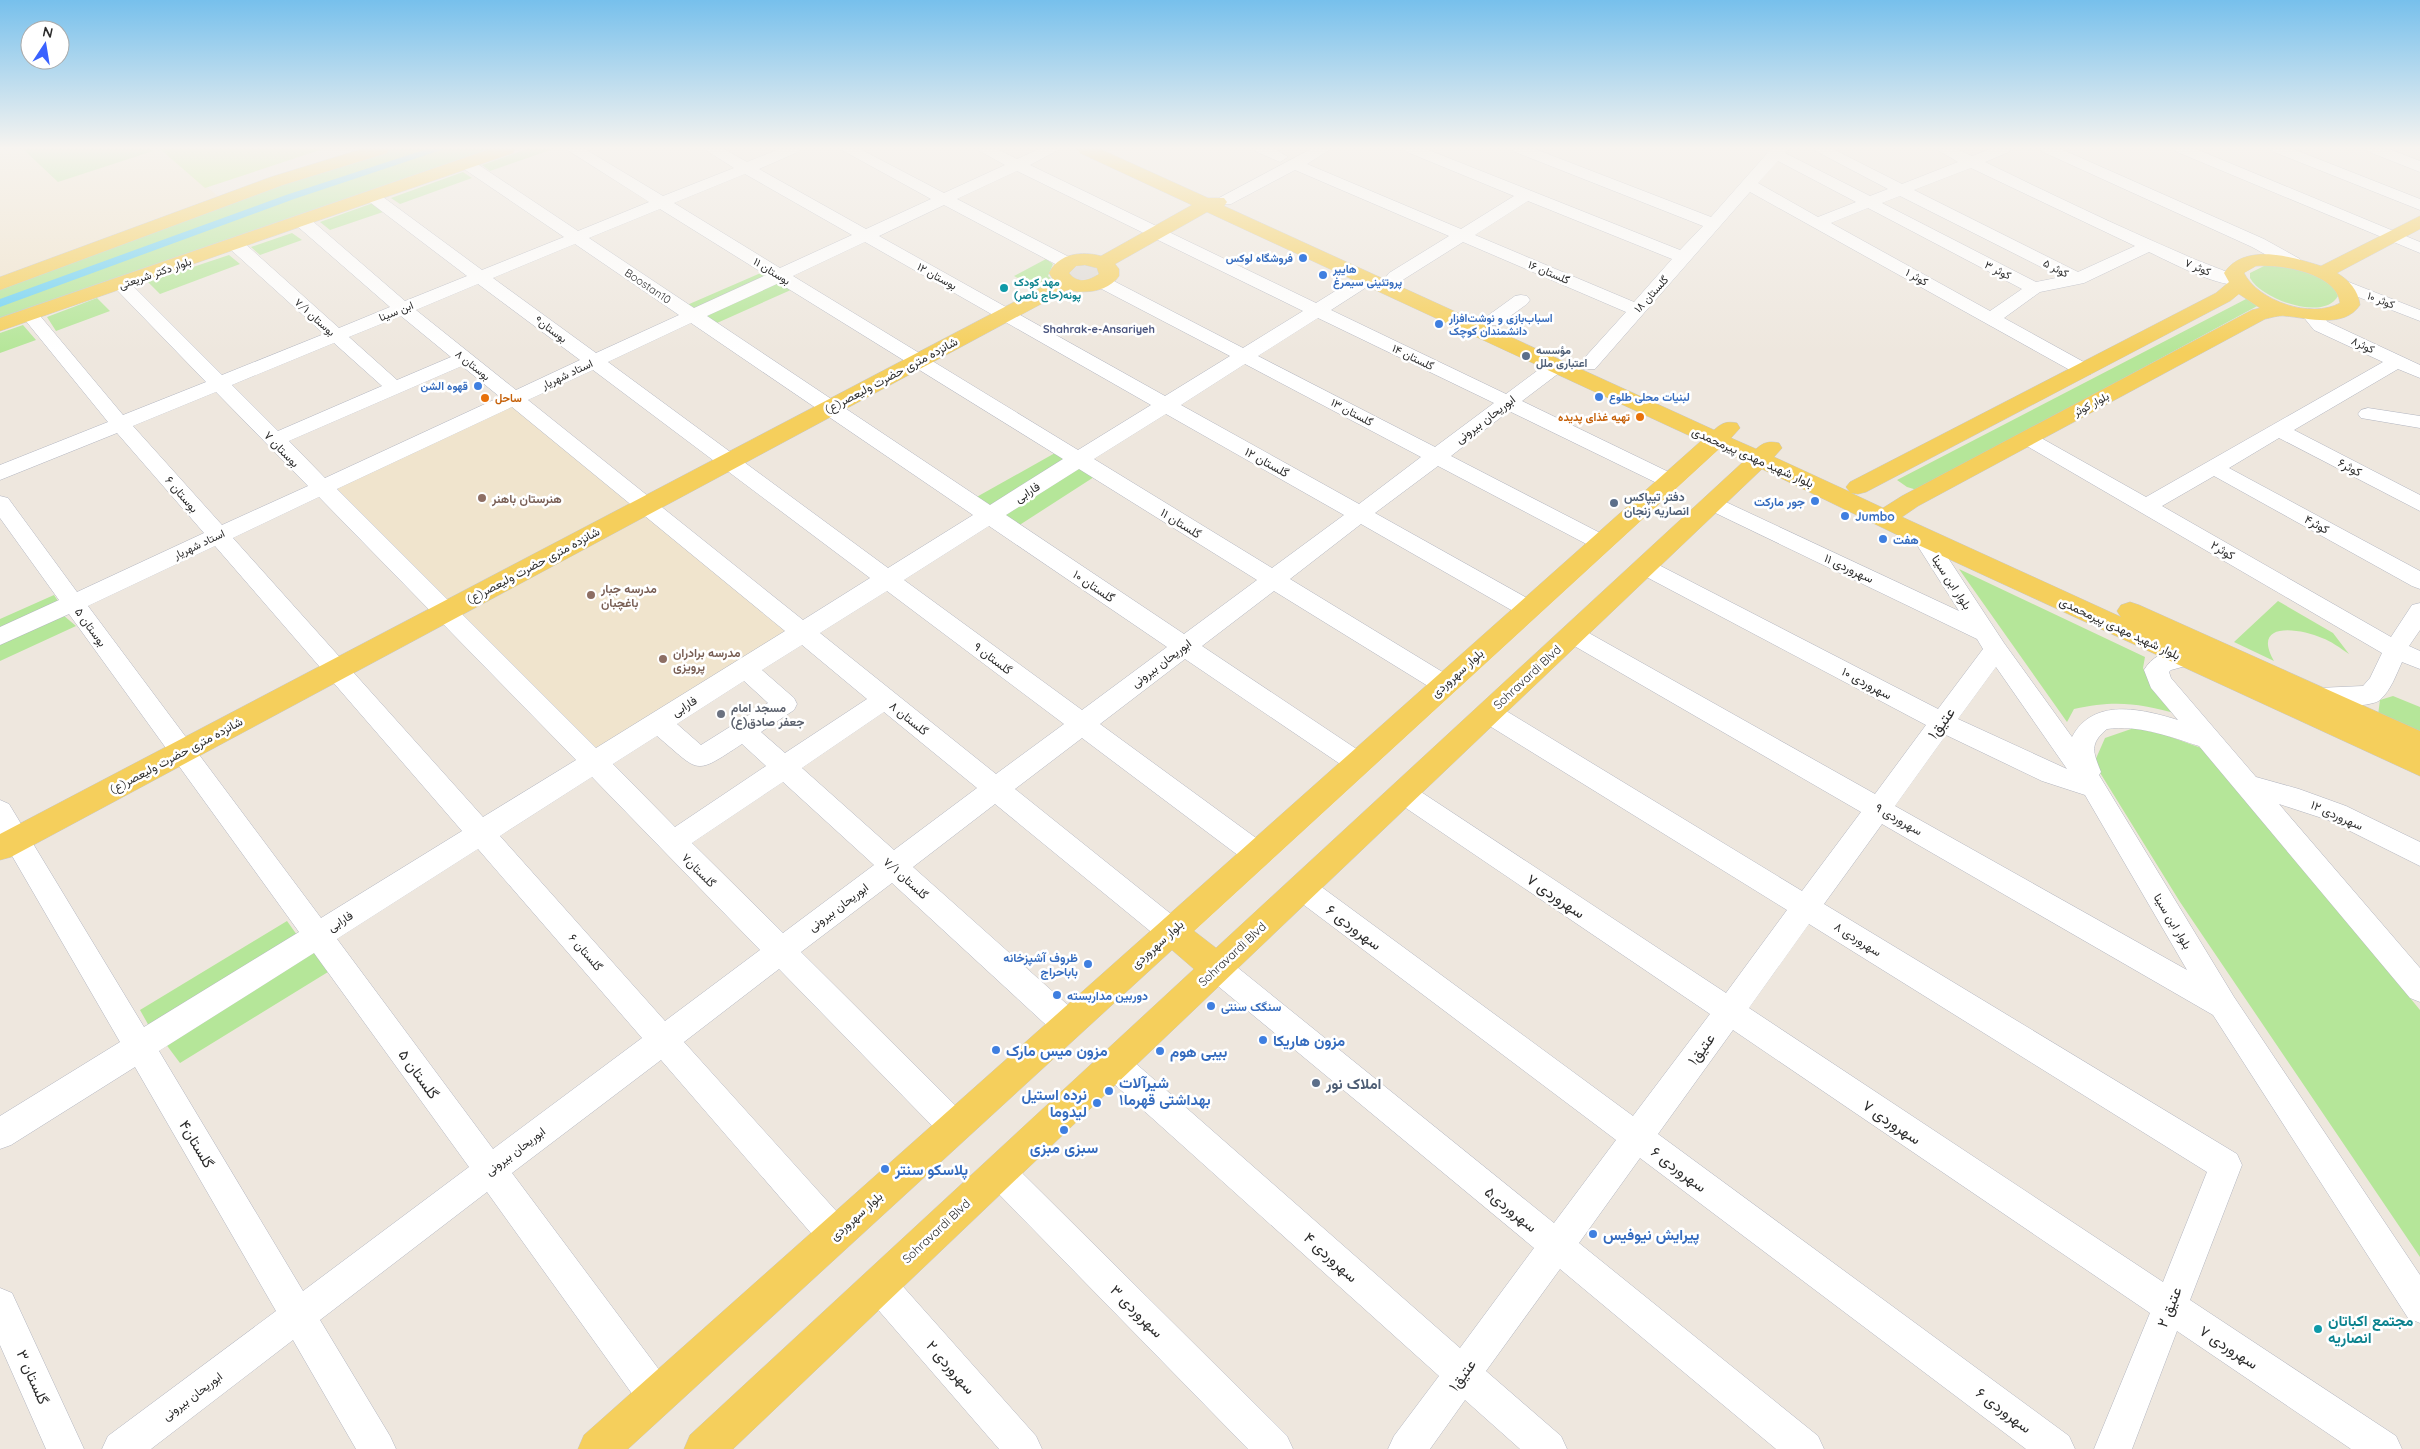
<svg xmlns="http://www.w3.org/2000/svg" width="2420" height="1449" viewBox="0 0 2420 1449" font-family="Quicksand,Vazirmatn,sans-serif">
	<rect width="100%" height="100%" fill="#eee7de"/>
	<path fill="#f0e4cd" d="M0 149H160L218 196 0 277Z
		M512 406 633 506 449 603 332 489Z
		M643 513 789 630 597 750 456 612Z"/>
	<path fill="#b5e699" d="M23 149H150L153 151 58 182Z
		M391 149H498L0 321V288L270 186Z
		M527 149H553L490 171 482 165Z
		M463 172 472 178 400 204 391 198Z
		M373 203 383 212 330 230 320 222Z
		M292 233 302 240 260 255 251 247Z
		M229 255 240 264 160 294 148 282Z
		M1046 259 1053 264 1048 276 1054 281 1040 290 1014 276Z
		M2264 266C2287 265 2329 271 2338 296 2324 322 2261 299 2250 278V273Z
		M763 272 773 277 697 312 687 305Z
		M780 280 793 289 717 323 704 315Z
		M97 298 110 311 56 331 47 317Z
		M2248 298 2261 304 1917 490 1907 487 1897 480Z
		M23 325 36 340 0 353V333Z
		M1055 453 1067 460 989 508 973 499Z
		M1077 467 1094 477 1018 526 1001 515Z
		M1959 569 2145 657 2143 668 2148 678 2178 714C2139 703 2114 700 2074 709L2067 722Z
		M54 595 60 604 0 631V619Z
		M2278 601 2333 633 2349 654C2340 648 2331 641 2322 638 2299 628 2251 621 2274 661L2234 642Z
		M63 615 76 626 0 661V644Z
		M2393 696 2420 707V733L2378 715 2380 700Z
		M2134 728 2165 735 2204 749 2420 1010V1257L2180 902 2094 763 2105 738Z
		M287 921 297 935 149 1026 140 1010Z
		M311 948 328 972 180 1063 162 1039Z"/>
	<path fill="#c9ee95" d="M160 149H323L205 188Z"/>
	<path fill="#dedad5" d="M1087 264 1097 269 1099 272 1094 278 1077 280 1069 274 1073 267Z"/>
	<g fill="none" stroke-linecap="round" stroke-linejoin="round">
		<path fill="#6fd2f3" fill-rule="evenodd" d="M427 149H444L294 199 0 307V299L286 195Z"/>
		<defs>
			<path id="minor" d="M566 149H585L663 196 734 168 704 149H724L747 162 779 149H801L798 152 759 169 866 229 931 199 840 149H860L944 193 1005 165 976 149H997L1017 159 1039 149H1060L1030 165 1316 303 1361 275H1373L1376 279 1373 283 1331 310 1506 394 1549 362H1563L1566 366 1563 370 1522 401 1677 476 1680 481 1677 486 1670 488 1663 486 1509 411 1451 456 1610 538 1613 543 1610 548 1602 550 1594 548 1438 466 1375 513 1536 603 1540 609 1536 615 1528 617 1520 615 1361 524 1290 579 1454 679 1457 685 1454 691 1445 694 1436 691 1274 591 1202 646 1367 756 1371 763 1367 770 1358 773 1349 770 1185 659 1100 724 1267 846 1271 854 1267 862 1257 865 1247 862 1082 738 1015 789 1181 922 1185 931 1181 940 1171 943 1161 940 995 804 913 867 1079 1015 1083 1025 1079 1035 1068 1039 1057 1035 892 883 801 952 966 1116 971 1127 966 1138 955 1142 944 1138 779 969 684 1042 847 1223 852 1235 847 1247 835 1252 823 1247 661 1060 512 1173 669 1383 674 1396 669 1409 656 1414 643 1409 487 1192 320 1320 390 1436 396 1449H356L293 1340 151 1449H102L108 1436 276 1311 135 1067 11 1145 0 1149V1116L120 1042 0 835V800L9 804 144 1027 299 932 69 614 0 645V627L59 600 0 518V496L8 498 77 592 204 533 117 433 0 480V465L108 422 21 315 24 311H36L123 415 206 382 115 288 112 284 115 280H127L222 375 324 334 230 249 227 245 230 241H242L339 328 390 307 297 226 295 222 297 218H309L405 301 467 276 367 200 365 197 367 194H379L482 270 564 237 461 167 459 164 461 161H473L578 231 649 202ZM1017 171 1303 311 1243 348 1108 278H1096L1093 282 1096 286 1230 356 1165 396 879 236 944 205 1061 267H1073L1076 263 1073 259 957 199ZM745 174 852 235 780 268 674 203ZM660 209 766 275 694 308 589 238ZM865 242 1151 405 1078 450 793 276ZM575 244 679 315 596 353 493 278ZM779 283 1063 459 990 505 707 316ZM478 284 580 360 516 390 416 310ZM401 316 451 357 397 380 349 337ZM1318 318 1494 403 1435 447 1258 356ZM691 323 973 515 888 568 608 362ZM334 343 382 386 278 431 232 385ZM1245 364 1421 457 1359 504 1181 405ZM462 366 500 397 325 478 289 441ZM593 370 870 578 803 620 528 400ZM216 392 308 486 222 525 133 426ZM512 407 785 631 596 748 337 489ZM1166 414 1344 515 1272 568 1094 459ZM1079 469 1257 580 1184 634 1006 515ZM319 497 576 760 483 817 233 538ZM989 526 1167 647 1082 710 904 580ZM215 546 462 831 321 918 88 606ZM887 591 1064 724 996 774 820 633ZM802 645 867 699 785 753 761 732 794 710 797 704 794 698 762 670ZM744 681 768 703 701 745 677 724ZM884 712 977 788 894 850 802 768ZM657 736C701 773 693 776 742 744L766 766 675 827 613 764ZM592 777 760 950 665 1021 500 836ZM783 782 874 865 783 933 692 843ZM478 849 642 1038 493 1149 337 939ZM314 953 469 1167 303 1291 159 1051Z
				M1254 149H1275L1288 157 1280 162 1257 152Z
				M1311 149H1331L1307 164 1461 229 1514 196 1407 152 1404 149H1426L1680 250 1703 226 1515 152 1512 149H1535L1711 217 1771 149H1788L1785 153 1870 196 1888 189 1812 149H1833L1902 184 1958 162 1936 149H1957L1972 156 1990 149H2012L2009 152 1985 162C2051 194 2117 226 2185 255 2194 260 2241 276 2244 280L2241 284C2221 289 2170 262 2149 252L2084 283 2040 292 2004 318 2091 366 2094 370 2091 374H2077L1750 192 1595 369H1581L1578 365 1626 312 1463 242 1401 281H1389L1386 277 1389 273 1449 236 1295 170 1231 204H1219L1217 201 1219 198ZM1778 161 1856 202 1818 217 1758 183ZM1971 168 2135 246 2078 272 1914 190ZM1900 196 2061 277 2036 282 1882 203ZM1528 201 1672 259 1634 302 1475 235ZM1868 208 2022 289 1990 311 1831 223Z
				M2040 149H2061L2264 239 2300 259 2303 263 2300 267H2288L2252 247 2043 152Z
				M2174 149H2196L2420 242V253L2177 152Z
				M2271 149H2293L2420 199V210L2274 152Z
				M2366 149H2389L2420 161V172L2369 152Z
				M2341 279 2420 310V321L2335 288 2332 284 2335 280Z
				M1521 295 1527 296 1530 300 1527 304 1498 325H1486L1483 321 1486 317 1515 296Z
				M2310 309 2316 310 2328 322 2420 365V378L2398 369 2294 430 2420 495V511L2279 438 2229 468 2420 571V589L2412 586 2214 476 2162 506 2391 637 2412 605 2420 603V630L2409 646 2420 651V669L2402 662C2396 675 2391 690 2380 700 2371 708 2321 707 2309 703L2306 697 2309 691 2318 688 2363 686 2370 678 2382 653 2020 442 2017 438 2020 434 2027 432 2034 434 2146 497 2383 362 2314 330 2301 314 2304 310Z
				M2368 408 2420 416V428L2361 418 2358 414 2361 410Z
				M1713 496 1959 611 1912 537 1915 532 1923 530 1931 532 2004 643 2072 737C2093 697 2142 709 2178 720L2151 688 2144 670C2154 653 2175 646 2193 652L2197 658 2193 664 2171 670 2169 672 2171 678 2256 777 2299 789 2346 806 2420 842V866L2328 820 2279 804 2420 968V1002L2410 998 2199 746C2171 737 2138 724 2107 729 2089 744 2093 752 2101 772L2099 775 2234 997 2420 1275V1323L2408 1318 2213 1015 1882 824 1824 904 2237 1154 2242 1165 2190 1300 2396 1436 2402 1449H2351L2177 1331 2132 1449H2094L2150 1313 1733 1030 1658 1134 2069 1436 2075 1449H2026L1640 1158 1579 1243 1818 1436 1824 1449H1776L1560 1269 1486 1371 1561 1436 1567 1449H1520L1465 1400 1430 1449H1388L1394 1436 1439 1376 1103 1074 1099 1064 1103 1054 1114 1050 1125 1054 1460 1348 1534 1248 1207 977 1202 968 1207 959 1217 955 1227 959 1554 1223 1616 1140 1292 896 1288 888 1292 880 1302 876 1312 880 1633 1116 1710 1014 1394 800 1390 793 1394 786 1403 783 1412 786 1726 993 1787 910 1480 720 1477 713 1480 706 1489 704 1498 706 1802 891 1861 812 1564 640 1560 634 1564 628 1572 626 1580 628 1875 794 1926 725 1637 572 1634 567 1637 562 1645 559 1653 562 1938 709 1983 649 1977 639 1705 508 1702 503 1705 498ZM1996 667 2067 769 1958 719ZM1946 735 2042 781 2085 795 2187 970 1895 806ZM1809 924 2207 1172 2163 1282 1749 1008Z
				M999 1156 1010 1161 1287 1436 1293 1449H1248L988 1183 983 1172 988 1161Z
				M879 1268 891 1273 1036 1436 1042 1449H999L867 1297 862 1285 867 1273Z
				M0 1288 12 1293 84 1449H46L0 1345Z"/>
			<path id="major" d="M362 149H389L387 153 283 185 0 290V277L271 177Z
				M490 149H515L513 153 0 331V318Z
				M1078 149H1100L1208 198H1224L1227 202 1224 206 1714 430C1722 423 1726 421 1737 423L1740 428 1731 438 1756 449C1764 442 1769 441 1779 443L1782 448 1774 457 1850 492 1846 487 1850 482 2216 293 2229 282 2224 273C2245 242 2292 257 2321 266L2420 216V229L2337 273C2350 281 2358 290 2360 305 2344 329 2308 318 2285 316 2278 315 2271 318 2265 319L1918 506 1902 517 2121 617 2117 611 2121 605 2130 602 2139 605 2420 731V776L1914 543 1762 469 733 1449H684L690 1435 1194 969 1172 950 628 1449H578L584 1435 1701 441 1207 212 1115 264 1119 269V276C1108 292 1085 294 1067 290L11 857 0 860V834L1054 281 1049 273C1059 253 1082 251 1101 256L1192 205 1080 153ZM1085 265 1097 268 1099 274C1089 281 1077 284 1069 273L1076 266ZM2256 266C2280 264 2337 273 2340 303 2311 319 2258 301 2244 273ZM2239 294 2260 308 2252 310 1902 496 1883 508 1851 493 1858 494 1866 492 2230 301ZM1719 449 1744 461 1216 948 1194 931Z"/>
		</defs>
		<use href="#minor" stroke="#b2b5c0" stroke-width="1"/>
		<use href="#major" stroke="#c8c8c8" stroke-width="1"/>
		<use href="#minor" fill="#fff" fill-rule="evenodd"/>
		<use href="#major" fill="#f5cf5c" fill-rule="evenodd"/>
	</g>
	<linearGradient id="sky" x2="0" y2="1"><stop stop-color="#77c0ec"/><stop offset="0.42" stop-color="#f7f4f0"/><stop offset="1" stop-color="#f7f4f0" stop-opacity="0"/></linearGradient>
	<rect width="2420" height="352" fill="url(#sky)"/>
	<g fill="#3f7fe0" stroke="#fff" stroke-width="2">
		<circle cx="1303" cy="258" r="5"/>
		<circle cx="1323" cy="275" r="5"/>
		<circle cx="1439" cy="324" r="5"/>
		<circle cx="478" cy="386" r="5"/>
		<circle cx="1599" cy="397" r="5"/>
		<circle cx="1815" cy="501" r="5"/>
		<circle cx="1845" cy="516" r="5"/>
		<circle cx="1883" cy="539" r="5"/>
		<circle cx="1088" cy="964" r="5"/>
		<circle cx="1057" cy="995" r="5"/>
		<circle cx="1211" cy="1006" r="5"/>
		<circle cx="1263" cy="1040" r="5"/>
		<circle cx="996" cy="1050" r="5"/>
		<circle cx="1160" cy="1051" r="5"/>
		<circle cx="1109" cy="1091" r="5"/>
		<circle cx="1097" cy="1103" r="5"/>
		<circle cx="1064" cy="1130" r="5"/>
		<circle cx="885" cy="1169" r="5"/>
		<circle cx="1593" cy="1234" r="5"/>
	</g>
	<g fill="#0f9aa8" stroke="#fff" stroke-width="2">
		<circle cx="1004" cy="288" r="5"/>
		<circle cx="2318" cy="1329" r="5"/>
	</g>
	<g fill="#5c6f8a" stroke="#fff" stroke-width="2">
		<circle cx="1526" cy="356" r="5"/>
		<circle cx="1614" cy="503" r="5"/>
		<circle cx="1316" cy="1083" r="5"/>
	</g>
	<g fill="#e8710a" stroke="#fff" stroke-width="2">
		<circle cx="485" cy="398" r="5"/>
		<circle cx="1640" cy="417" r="5"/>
	</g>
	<g fill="#8d6e63" stroke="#fff" stroke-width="2">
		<circle cx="482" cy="498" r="5"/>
		<circle cx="591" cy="595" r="5"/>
		<circle cx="663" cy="659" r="5"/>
	</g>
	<circle fill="#6b7280" stroke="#fff" stroke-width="2" cx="721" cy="714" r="5"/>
	<g text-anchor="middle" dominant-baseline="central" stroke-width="5" stroke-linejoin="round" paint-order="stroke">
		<g font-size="11" font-weight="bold" fill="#366cbe" stroke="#fff" text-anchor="start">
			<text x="1293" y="258" text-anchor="end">فروشگاه لوکس</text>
			<text x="1333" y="269">هایپر<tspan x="1333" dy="13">پروتئینی سیمرغ</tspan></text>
			<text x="1449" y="318">اسباب‌بازی و نوشت‌افزار<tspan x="1449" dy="13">دانشمندان کوچک</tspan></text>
			<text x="468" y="386" text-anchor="end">قهوه الشن</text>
			<text x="1609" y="397">لبنیات محلی طلوع</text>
		</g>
		<g font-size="11" fill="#2c2c2c" stroke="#fff">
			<text transform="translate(2198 267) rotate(23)">کوثر ۷</text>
			<text transform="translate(2056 268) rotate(27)">کوثر ۵</text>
			<text transform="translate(1998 270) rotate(27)">کوثر ۳</text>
			<text transform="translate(772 271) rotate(32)">بوستان ۱۱</text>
			<text transform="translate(1549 272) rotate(23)">گلستان ۱۶</text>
			<text transform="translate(155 273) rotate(-19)">بلوار دکتر شریعتی</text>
			<text transform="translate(937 276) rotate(29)">بوستان ۱۲</text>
			<text transform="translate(1917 277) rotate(29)">کوثر ۱</text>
			<text transform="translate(648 286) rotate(34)">Boostan10</text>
			<text transform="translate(1651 294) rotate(-48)">گلستان ۱۸</text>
			<text transform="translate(2381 300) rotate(21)">کوثر ۱۰</text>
			<text transform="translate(396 311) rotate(-22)">ابن سینا</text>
			<text transform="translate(315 317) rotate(42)">بوستان ۷/۱</text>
			<text transform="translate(551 329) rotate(37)">بوستان۹</text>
			<text transform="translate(2363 345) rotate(25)">کوثر۸</text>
			<text transform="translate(1413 357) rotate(26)">گلستان ۱۴</text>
			<text transform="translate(473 365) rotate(39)">بوستان ۸</text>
			<text transform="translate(567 374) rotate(-25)">استاد شهریار</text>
			<text transform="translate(2091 404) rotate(-28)">بلوار کوثر</text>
			<text transform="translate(1352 412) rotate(28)">گلستان ۱۳</text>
			<text transform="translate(199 544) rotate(-25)">استاد شهریار</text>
		</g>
		<g font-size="11" font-weight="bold" fill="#0d838f" stroke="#fff" text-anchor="start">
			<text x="1014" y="282">مهد کودک<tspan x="1014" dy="13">پونه(حاج ناصر)</tspan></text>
		</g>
		<g font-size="11" font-weight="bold" fill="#4a557f" stroke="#fff">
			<text x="1099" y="329">Shahrak-e-Ansariyeh</text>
		</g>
		<g font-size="11" font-weight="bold" fill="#4e5e75" stroke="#fff" text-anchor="start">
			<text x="1536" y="350">مؤسسه<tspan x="1536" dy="13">اعتباری ملل</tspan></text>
		</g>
		<g font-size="11" font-weight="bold" fill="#c56008" stroke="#fff" text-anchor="start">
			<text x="495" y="398">ساحل</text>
			<text x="1630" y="417" text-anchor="end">تهیه غذای پدیده</text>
		</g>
		<g font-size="12" fill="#2c2c2c" stroke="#fff">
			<text transform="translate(891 375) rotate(-28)">شانزده متری حضرت ولیعصر(ع)</text>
			<text transform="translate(1485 419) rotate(-37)">ابوریحان بیرونی</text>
			<text transform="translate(282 449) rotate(46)">بوستان ۷</text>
			<text transform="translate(1753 457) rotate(24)">بلوار شهید مهدی پیرمحمدی</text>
			<text transform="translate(1267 462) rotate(29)">گلستان ۱۲</text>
			<text transform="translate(2350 467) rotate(28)">کوثر۶</text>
			<text transform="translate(1027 492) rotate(-32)">فارابی</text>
			<text transform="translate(182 494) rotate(49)">بوستان ۶</text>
			<text transform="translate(1181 523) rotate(32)">گلستان ۱۱</text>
			<text transform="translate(2317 524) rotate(29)">کوثر۴</text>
			<text transform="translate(2223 550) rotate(30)">کوثر۲</text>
			<text transform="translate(533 565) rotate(-28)">شانزده متری حضرت ولیعصر(ع)</text>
			<text transform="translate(1849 568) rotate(25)">سهروردی ١١</text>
			<text transform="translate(1952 582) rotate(57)">بلوار ابن سینا</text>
			<text transform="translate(1094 586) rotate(34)">گلستان ۱۰</text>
			<text transform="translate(91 627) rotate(54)">بوستان ۵</text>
			<text transform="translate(2120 628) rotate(25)">بلوار شهید مهدی پیرمحمدی</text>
			<text transform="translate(993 658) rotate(37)">گلستان ۹</text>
			<text transform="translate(1161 663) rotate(-37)">ابوریحان بیرونی</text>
			<text transform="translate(1457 673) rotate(-42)">بلوار سهروردی</text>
			<text transform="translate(1527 677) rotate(-43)">Sohravardi Blvd</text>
			<text transform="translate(1867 683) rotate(28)">سهروردی ۱۰</text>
			<text transform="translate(684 706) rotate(-32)">فارابی</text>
			<text transform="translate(909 718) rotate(39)">گلستان ۸</text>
			<text transform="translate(176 755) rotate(-28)">شانزده متری حضرت ولیعصر(ع)</text>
			<text transform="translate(2337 815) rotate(24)">سهروردی ۱۲</text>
			<text transform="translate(1899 819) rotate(30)">سهروردی ۹</text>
			<text transform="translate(699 870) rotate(45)">گلستان۷</text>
			<text transform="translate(906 878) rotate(42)">گلستان ۷/۱</text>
			<text transform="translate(838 907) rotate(-37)">ابوریحان بیرونی</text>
			<text transform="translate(340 921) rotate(-32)">فارابی</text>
			<text transform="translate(2173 921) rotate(59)">بلوار ابن سینا</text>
			<text transform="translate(1858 939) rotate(32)">سهروردی ۸</text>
			<text transform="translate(1157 944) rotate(-42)">بلوار سهروردی</text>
			<text transform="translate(586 952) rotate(49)">گلستان ۶</text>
			<text transform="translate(1232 954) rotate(-43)">Sohravardi Blvd</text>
			<text transform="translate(515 1151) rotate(-37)">ابوریحان بیرونی</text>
			<text transform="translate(856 1216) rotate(-42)">بلوار سهروردی</text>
			<text transform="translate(936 1231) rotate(-43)">Sohravardi Blvd</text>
			<text transform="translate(192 1396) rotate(-37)">ابوریحان بیرونی</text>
		</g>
		<g font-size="12" font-weight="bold" fill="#4e5e75" stroke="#fff" text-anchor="start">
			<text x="1624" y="496">دفتر تیپاکس<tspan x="1624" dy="14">انصاریه زنجان</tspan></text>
		</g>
		<g font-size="12" font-weight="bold" fill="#785e54" stroke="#fff" text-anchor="start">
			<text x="492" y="498">هنرستان باهنر</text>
			<text x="601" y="588">مدرسه جبار<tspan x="601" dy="14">باغچبان</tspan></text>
			<text x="673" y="652">مدرسه برادران<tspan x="673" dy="14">پرویزی</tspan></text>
		</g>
		<g font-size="12" font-weight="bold" fill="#366cbe" stroke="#fff" text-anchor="start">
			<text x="1805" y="501" text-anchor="end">جور مارکت</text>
			<text x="1855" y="516">Jumbo</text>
			<text x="1893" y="539">هفت</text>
			<text x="1078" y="957" text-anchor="end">ظروف آشپزخانه<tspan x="1078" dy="14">باباحراج</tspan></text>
			<text x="1067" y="995">دوربین مداربسته</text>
			<text x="1221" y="1006">سنگک سنتی</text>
		</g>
		<g font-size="12" font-weight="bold" fill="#5b616d" stroke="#fff" text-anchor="start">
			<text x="731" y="707">مسجد امام<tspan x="731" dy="14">جعفر صادق(ع)</tspan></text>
		</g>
		<g font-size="15" fill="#2c2c2c" stroke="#fff">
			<text transform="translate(1941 723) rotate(-54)">عتیق۱</text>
			<text transform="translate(1556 896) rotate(34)">سهروردی ۷</text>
			<text transform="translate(1354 927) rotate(37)">سهروردی ۶</text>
			<text transform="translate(1701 1049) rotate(-54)">عتیق۱</text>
			<text transform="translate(419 1074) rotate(54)">گلستان ۵</text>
			<text transform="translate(1892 1122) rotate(34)">سهروردی ۷</text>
			<text transform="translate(197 1144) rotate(59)">گلستان۴</text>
			<text transform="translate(1679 1169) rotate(37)">سهروردی ۶</text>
			<text transform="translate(1511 1209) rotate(39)">سهروردی۵</text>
			<text transform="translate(1331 1257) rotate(42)">سهروردی ۴</text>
			<text transform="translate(2169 1307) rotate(-68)">عتیق ۲</text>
			<text transform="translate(1137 1311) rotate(45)">سهروردی ۳</text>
			<text transform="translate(2229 1347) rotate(33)">سهروردی ۷</text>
			<text transform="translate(951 1367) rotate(49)">سهروردی ۲</text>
			<text transform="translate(1462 1375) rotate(-54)">عتیق۱</text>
			<text transform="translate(33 1377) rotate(66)">گلستان ۳</text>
			<text transform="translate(2004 1410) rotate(37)">سهروردی ۶</text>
		</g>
		<g font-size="15" font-weight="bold" fill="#366cbe" stroke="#fff" text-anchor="start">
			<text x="1273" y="1040">مزون هاریکا</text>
			<text x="1006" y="1050">مزون میس مارک</text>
			<text x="1170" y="1051">بیبی هوم</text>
			<text x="1119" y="1082">شیرآلات<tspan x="1119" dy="17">بهداشتی قهرما۱</tspan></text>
			<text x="1087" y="1094" text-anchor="end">نرده استیل<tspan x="1087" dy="17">لیدوما</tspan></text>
			<text x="1064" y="1147" text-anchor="middle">سبزی مبزی</text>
			<text x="895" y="1169">پلاسکو سنتر</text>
			<text x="1603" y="1234">پیرایش نیوفیس</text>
		</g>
		<g font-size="15" font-weight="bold" fill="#4e5e75" stroke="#fff" text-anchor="start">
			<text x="1326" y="1083">املاک نور</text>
		</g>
		<g font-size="15" font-weight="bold" fill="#0d838f" stroke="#fff" text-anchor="start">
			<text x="2328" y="1320">مجتمع اکباتان<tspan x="2328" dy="17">انصاریه</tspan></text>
		</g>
	</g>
	<g transform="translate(45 45) rotate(12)"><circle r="24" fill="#ffffff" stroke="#ababab"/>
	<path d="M0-4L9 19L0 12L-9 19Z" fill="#3a62ff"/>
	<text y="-8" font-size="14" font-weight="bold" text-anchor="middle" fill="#2c2c2c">N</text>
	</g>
</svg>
